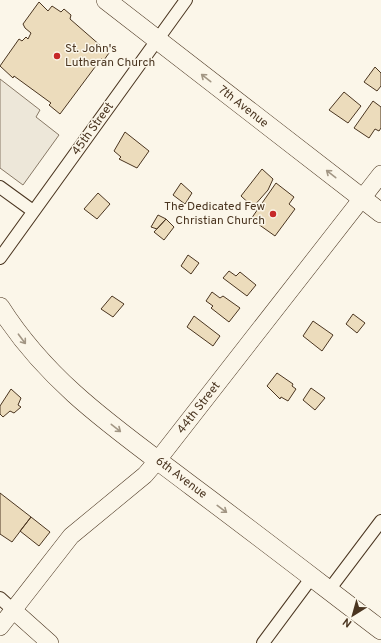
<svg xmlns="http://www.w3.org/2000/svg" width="381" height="643" viewBox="0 0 381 643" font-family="Overpass,sans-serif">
	<rect width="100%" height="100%" fill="#fbf6e9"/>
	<path fill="#ede7d9" stroke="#887966" d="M0 79 40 110 36 117 59 135 23 185 0 168Z"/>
	<path fill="#ecdcbc" stroke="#4a3520" d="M39 2 48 11 52 6 61 12 64 9 71 15 70 19 109 53 104 60 101 59 60 114 49 105 51 103 14 76 13 78 0 66 19 39 22 41 26 37 28 39 31 33 25 28 23 24Z
		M375 67 381 73V86L377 91 364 82Z
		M344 92 361 106 348 123 329 110Z
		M373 101 381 107V128L379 131 375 129 369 138 354 128Z
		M125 132 149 151 137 168 119 159 121 157 114 151Z
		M262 169 273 179 268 190 253 207 241 196Z
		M181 183 192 193 185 204 173 195Z
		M276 183 294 197 289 204 295 209 275 236 251 219Z
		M98 193 110 204 97 219 84 209Z
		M158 215 166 219 157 229 151 227Z
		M166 219 174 227 164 240 154 232Z
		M188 255 199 263 191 274 181 266Z
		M229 271 236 276 240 272 256 285 247 296 223 278Z
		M212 292 220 298 223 296 240 308 229 322 211 308 213 306 206 301Z
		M112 296 124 304 113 317 101 309Z
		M353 314 365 323 357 333 346 324Z
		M194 316 220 336 213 346 187 327Z
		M313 321 333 335 322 351 303 336Z
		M277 373 293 384 292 386 296 389 288 401 281 397 280 399 267 386Z
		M311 388 325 398 315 410 303 400Z
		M11 389 21 398 18 405 21 407 14 413 10 411 3 417 0 414V406Z
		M0 493 31 517 12 542 0 534Z
		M31 517 50 532 39 546 20 531Z"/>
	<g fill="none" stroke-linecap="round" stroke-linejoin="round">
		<defs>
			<path id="street" d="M0 187 33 211
				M0 258 186 0
				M329 590 381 521
				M0 598 12 609
				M263 643 312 577"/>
			<path id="secondary" d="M12 609 50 643
				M0 627 71 536 145 475 157 461 381 174"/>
			<path id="primary" d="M106 0 381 213
				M0 307C50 386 121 432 193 487 256 534 318 582 381 630"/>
		</defs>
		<use href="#street" stroke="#4a3520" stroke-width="14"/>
		<use href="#secondary" stroke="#4a3520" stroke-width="18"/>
		<use href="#primary" stroke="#4a3520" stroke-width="20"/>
		<use href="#street" stroke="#fbf6e9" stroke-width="12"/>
		<use href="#secondary" stroke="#fbf6e9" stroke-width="17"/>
		<use href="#primary" stroke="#fbf6e9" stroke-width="19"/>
	</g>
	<defs><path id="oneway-shaft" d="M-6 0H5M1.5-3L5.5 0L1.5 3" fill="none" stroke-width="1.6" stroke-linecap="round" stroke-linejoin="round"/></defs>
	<g stroke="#a29684">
		<use href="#oneway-shaft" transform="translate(206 78) rotate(-142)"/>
		<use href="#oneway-shaft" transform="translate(331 174) rotate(-142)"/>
		<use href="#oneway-shaft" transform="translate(22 339) rotate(53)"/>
		<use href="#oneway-shaft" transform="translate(116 428) rotate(38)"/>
		<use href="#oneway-shaft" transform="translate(222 509) rotate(37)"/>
	</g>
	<g fill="#c62828" stroke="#fbf6e9" stroke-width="1.5">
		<circle cx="57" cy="56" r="4"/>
		<circle cx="273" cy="214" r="4"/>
	</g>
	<g text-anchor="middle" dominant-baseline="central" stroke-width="3" stroke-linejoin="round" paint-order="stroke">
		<g font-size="12" fill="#4a3520" stroke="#fbf6e9" text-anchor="start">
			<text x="65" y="49">St. John's<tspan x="65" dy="14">Lutheran Church</tspan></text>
			<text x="265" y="207" text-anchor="end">The Dedicated Few<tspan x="265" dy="14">Christian Church</tspan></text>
		</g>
		<g font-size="12" fill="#4a3520" stroke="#fbf6e9">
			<text transform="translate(243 107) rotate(38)">7th Avenue</text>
			<text transform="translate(93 129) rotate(-54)">45th Street</text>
			<text transform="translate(199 408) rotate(-52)">44th Street</text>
			<text transform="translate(181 478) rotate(37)">6th Avenue</text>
		</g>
	</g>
	<g transform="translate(353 615) rotate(217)" stroke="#fbf6e9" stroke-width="3" paint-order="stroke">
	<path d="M0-3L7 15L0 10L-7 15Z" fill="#4a3520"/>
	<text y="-6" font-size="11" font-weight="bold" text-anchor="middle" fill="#4a3520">N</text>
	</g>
</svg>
